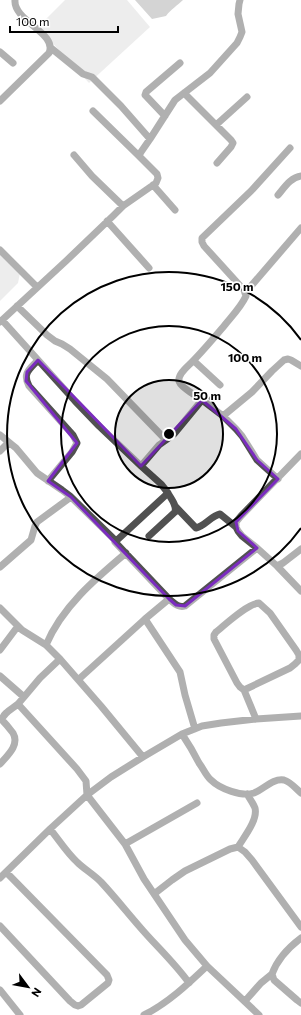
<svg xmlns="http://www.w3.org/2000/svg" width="301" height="1015" viewBox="0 0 301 1015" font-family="Commissioner,sans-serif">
	<rect width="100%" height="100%" fill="#fff"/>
	<path fill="#d8d8d8" d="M65 0H127L150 27 89 83 38 27Z
		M0 251 20 273 18 283 0 301Z"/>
	<path fill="#9f9f9f" d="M135 0H183C177 6 171 9 166 16L152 19Z"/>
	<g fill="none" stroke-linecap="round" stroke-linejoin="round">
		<path stroke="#515151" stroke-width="7" d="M51 48 83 74 92 77 121 106 150 139
			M0 52 13 63
			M184 93 231 140 233 143 231 147 217 163
			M0 101 49 53C58 33 13 21 15 0
			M93 111 139 156
			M165 116 147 97 145 95 146 92 180 63
			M216 125 247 97
			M74 155 92 176 123 206
			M153 185 175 210
			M278 195C284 188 291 177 301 176
			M107 221 149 268
			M0 250 37 287
			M245 293 301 228
			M17 306 47 335 55 341 62 344 70 349 107 379 166 440 159 445 141 466 161 484 168 493 115 542 169 599C174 603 178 608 185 606L257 548 277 566 283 563 301 549
			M2 320 75 401 99 426 141 466
			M0 322 66 261 114 215 123 206 156 183 158 178 157 174 139 156 141 152 150 139 175 100 210 73 237 43 240 37 242 32 238 14 239 4 240 0
			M38 360C30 369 22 373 29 386L73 435 77 443 72 452 48 481
			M194 361 220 385
			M202 400 223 416
			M0 435 11 444
			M166 440 174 434 202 400C198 397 179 386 179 381 178 374 187 367 191 363 203 351 213 339 224 326 232 316 241 307 246 296L244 290 204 246 202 242V238L251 191 290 148
			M0 451 6 445 11 444 16 448 37 473 62 490 70 496 116 541
			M278 479 257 460 242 436 236 429 223 416 252 392 272 371 284 360 288 359 291 360 301 366
			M175 506 196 528C205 526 211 516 220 514L236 527 238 531 242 536 257 548
			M236 527V522L241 516 301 454
			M149 536 175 512C177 505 171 499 168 493
			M277 566 301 591
			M0 567 31 540 35 526 37 522 71 497
			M0 608 22 630 46 645 60 659 101 706 143 757
			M145 619 180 672 185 695 195 729
			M46 645C62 607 95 579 126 553
			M0 650 18 626
			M0 676 24 697 18 704 77 769 86 781 87 795 125 844 144 879 185 940 207 966 259 1015
			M79 679 145 619 169 599
			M244 690 290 668 295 664 299 660V655L296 650 270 613 259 603C247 604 226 624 216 632L214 635V639L237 683 240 687 244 690 256 719
			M24 697 40 678 60 659
			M182 734C188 743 194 753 199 763 203 768 206 776 211 780 220 789 242 797 254 793 264 789 273 778 284 780 291 782 296 789 301 793
			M0 764C7 756 20 745 13 733 10 729 6 724 2 720 3 713 12 709 18 704
			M50 829C59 840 67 853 77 862 84 869 93 874 101 882 114 896 126 911 139 926 155 945 174 962 189 983
			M125 844 197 803
			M238 847C244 837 258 820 255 808 253 803 250 799 247 794
			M0 878 50 829 87 795 111 777 143 757 182 734 202 726 221 723 256 719 301 716
			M154 894 172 880 185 871 230 849 238 847 245 852 252 860 301 927
			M0 926 70 1001 75 1005 78 1006 81 1005 108 983 109 980 107 975 6 872
			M301 938C289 947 277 960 272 974L274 980 297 1000 301 1003
			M0 990 20 1015
			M245 1001 261 983 272 974
			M144 1015C168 1003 188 984 207 966"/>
	</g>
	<path d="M0 0H301V1015H0ZM38 360 141 466 202 400 236 429 257 460 278 479 236 522 238 531 257 548 185 606 176 605 169 599 71 497 48 481 77 443 26 381 27 372Z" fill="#fff" fill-opacity=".55" fill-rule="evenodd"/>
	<path fill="none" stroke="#7b2cbf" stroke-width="3" stroke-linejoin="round" d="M38 360 141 466 202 400 236 429 257 460 278 479 236 522 238 531 257 548 185 606 176 605 169 599 71 497 48 481 77 443 26 381 27 372Z"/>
	<circle cx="169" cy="434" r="54" fill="#000" fill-opacity=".12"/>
	<g fill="none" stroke="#000" stroke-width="2">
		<circle cx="169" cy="434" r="54"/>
		<circle cx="169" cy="434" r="108"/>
		<path d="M301 528A162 162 0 1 1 301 340"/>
	</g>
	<circle cx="169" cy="434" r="6" fill="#000" stroke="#fff" stroke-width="2"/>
	<g font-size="12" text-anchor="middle" font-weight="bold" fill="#000" stroke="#fff" stroke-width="3.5" stroke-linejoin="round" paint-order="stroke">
		<text x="237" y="291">150 m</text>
		<text x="245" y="362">100 m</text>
		<text x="207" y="400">50 m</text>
	</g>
	<g transform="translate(28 987) rotate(122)" stroke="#ffffff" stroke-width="3" paint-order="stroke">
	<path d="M0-3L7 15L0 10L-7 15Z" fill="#000000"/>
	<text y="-6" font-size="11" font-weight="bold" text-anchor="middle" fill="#000000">N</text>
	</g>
	<path d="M10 26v6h108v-6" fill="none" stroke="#000000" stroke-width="2"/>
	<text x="16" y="26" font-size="12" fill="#000000" stroke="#ffffff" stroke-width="3" paint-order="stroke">100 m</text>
</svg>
